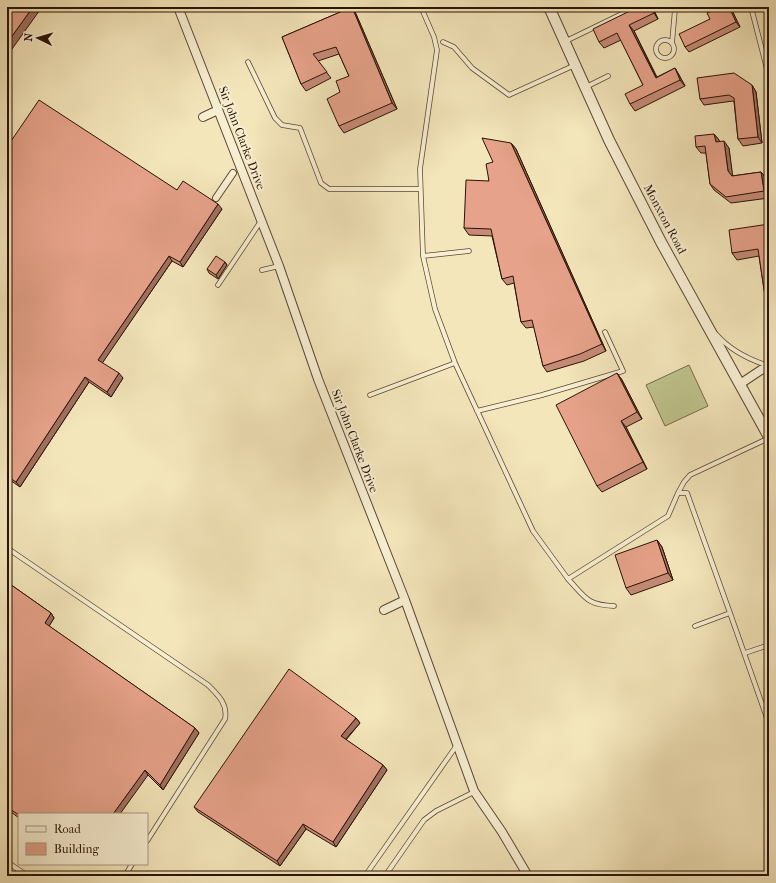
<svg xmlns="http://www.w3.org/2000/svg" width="776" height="883" viewBox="0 0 776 883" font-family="'IM FELL French Canon',serif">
	<rect width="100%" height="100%" fill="#f4e6bb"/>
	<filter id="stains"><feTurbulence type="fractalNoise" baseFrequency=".005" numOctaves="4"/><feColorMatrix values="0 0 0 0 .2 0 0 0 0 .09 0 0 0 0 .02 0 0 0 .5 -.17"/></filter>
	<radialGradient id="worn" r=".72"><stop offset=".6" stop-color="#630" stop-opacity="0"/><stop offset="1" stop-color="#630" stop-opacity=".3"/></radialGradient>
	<path fill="#c0c48d" stroke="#756c48" d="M689 365 708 406 665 426 646 385Z"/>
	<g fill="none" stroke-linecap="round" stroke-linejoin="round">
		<defs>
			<path id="service" d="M421 7 434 37 437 50 420 169 423 256 435 309 455 363 533 531 568 579 668 516 678 493H687L730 613 695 626
				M667 7 675 9 672 43
				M751 7 769 77
				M656 49a9 9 0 1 1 18 0a9 9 0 1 1-18 0Z
				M443 42 454 47 472 68 509 95 575 65
				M564 42 636 7
				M248 62 275 118 282 125 300 128 321 183 329 189H420
				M586 87 608 76
				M423 256 469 251
				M262 270 279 266
				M218 285 261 221
				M716 334C729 349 750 360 769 366
				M370 395 455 363
				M477 411 542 395 623 371 605 332
				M678 493 684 482 690 475 769 438
				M7 548 208 685C218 695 228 704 225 719L147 841
				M568 579C586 598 587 605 614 606
				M730 613 769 724
				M745 653 769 645
				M7 862 28 876
				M125 876 132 864
				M365 876 457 745
				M385 876 424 820 436 811 470 794"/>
			<path id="pedestrian" d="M216 198 233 173"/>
			<path id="minor" d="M178 7 279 266 318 379 405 600 474 791 502 832 528 876
				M203 117 218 110
				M740 384 761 370 769 368
				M384 610 405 600"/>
			<path id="tertiary" d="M549 7 609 140 661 242 769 437"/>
		</defs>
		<use href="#service" stroke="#5c4831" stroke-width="5.5"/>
		<use href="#pedestrian" stroke="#5c4831" stroke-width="8"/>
		<use href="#minor" stroke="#5c4831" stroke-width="10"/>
		<use href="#tertiary" stroke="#5c4831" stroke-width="12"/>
		<use href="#service" stroke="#f8efd3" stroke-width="4"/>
		<use href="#pedestrian" stroke="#f8efd3" stroke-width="6"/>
		<use href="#minor" stroke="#f8efd3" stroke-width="8"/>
		<use href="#tertiary" stroke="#f8efd3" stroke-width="10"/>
	</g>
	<path fill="#c68b77" stroke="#2a1303" d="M352 7 356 14 397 109 344 133 339 126 340 92 349 76 339 54 318 61 331 78 306 91 301 84 282 37Z
		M638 7H652L658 19 634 31 657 77 675 68 679 75 685 86 635 111 630 104 643 85 621 40 604 48 599 42Z
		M720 7H730L740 27 689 52 685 47Z
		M764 7H769V13Z
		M752 85 756 92 762 143 743 146 738 139 734 102 733 101 704 105 700 99Z
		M714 134 719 140V142L729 148 732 176 761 172 766 178 769 198 731 203 714 190 710 184 706 153H701L696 147Z
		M511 143 516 149 606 351 584 361 547 372 543 366 534 327 526 328 521 322 514 283 507 285 502 279 492 236 469 235 464 228 489 181 493 162Z
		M7 147 177 190 222 209 183 267 172 261 102 363 123 378 111 397 89 382 20 487 7 478Z
		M769 224V318L768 316 759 256 737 260 732 253Z
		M225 262 227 265 218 279 209 273 207 269Z
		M617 373 622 380 642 419 626 427 647 469 602 492 597 486Z
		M657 540 662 547 673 580 631 595 626 588Z
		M7 582 51 613 54 618 49 626 195 728 199 733 163 790 148 775 19 814V818L7 809Z
		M356 718 360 723 346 740 383 765 387 770 336 847 306 829 280 866 198 812 194 807Z"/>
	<path fill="#a17161" stroke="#2a1303" d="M33 7H42L7 56V43Z
		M352 7 356 14 397 109 392 103Z
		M651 7H652L653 8 658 19 654 13Z
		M729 7 731 8 740 27 736 22Z
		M629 25 634 31 660 85 656 78Z
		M675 68 679 75 685 86 680 80Z
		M752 85 756 92 762 143 758 137Z
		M714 134 719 140 720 149 716 142Z
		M724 141 729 148 733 178 728 171Z
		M511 143 516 149 606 351 602 344Z
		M761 172 766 178 769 198 764 191Z
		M218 204 222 209 183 267 180 262Z
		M169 256 172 261 101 365 98 360Z
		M225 262 227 265 218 279 216 275Z
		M119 373 123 378 111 397 107 392Z
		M617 373 622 380 642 419 637 412Z
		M85 377 89 382 20 487 16 482Z
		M621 421 626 427 647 469 643 462Z
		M657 540 662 547 673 580 668 573Z
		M51 613 54 618 48 628 45 623Z
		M356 718 360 723 344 741 341 736Z
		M195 728 199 733 163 790 160 785Z
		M383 765 387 770 336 847 333 842Z
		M145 770 148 775 120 814H113Z
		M303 824 306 829 280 866 277 861Z"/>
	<path fill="#e6a28a" stroke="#2a1303" d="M7 7H33L7 43Z
		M352 7 392 103 339 126 327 99 340 92 336 81 349 76 336 47 313 54 327 72 301 84 282 37Z
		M638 7H651L654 13 629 25 656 78 675 68 680 80 630 104 625 94 643 85 617 33 599 42 593 29Z
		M720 7H729L736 22 685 47 679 34 710 19 707 13Z
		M734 73 752 85 758 137 738 139 734 98 729 95 700 99 697 78Z
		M39 100 177 190 183 181 218 204 180 262 169 256 98 360 119 373 107 392 85 377 16 482 7 476V147Z
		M714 134 716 142 724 141 728 171 732 176 761 172 764 191 726 197 710 184 705 146 696 147 695 136Z
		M482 138 511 143 602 344 580 354 543 366 532 320 521 322 513 276 502 279 491 229 464 228 466 180 489 181 486 164 493 162Z
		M769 224V316H768L758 249 732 253 729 230Z
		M216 256 225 262 216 275 207 269Z
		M617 373 637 412 621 421 643 462 597 486 556 405Z
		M657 540 668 573 626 588 615 555Z
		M7 582 51 613 45 623 195 728 160 785 145 770 113 814H19V815L7 807Z
		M289 669 356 718 341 736 383 765 333 842 303 824 277 861 194 807Z"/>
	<g text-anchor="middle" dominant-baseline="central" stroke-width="4" stroke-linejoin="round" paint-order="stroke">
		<g font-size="12" fill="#2a1303" stroke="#f8efd3">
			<text transform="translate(242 138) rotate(69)">Sir John Clarke Drive</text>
			<text transform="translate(665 219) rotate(62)">Monxton Road</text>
			<text transform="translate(355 441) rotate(69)">Sir John Clarke Drive</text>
		</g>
	</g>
	<rect width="776" height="883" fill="none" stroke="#f4e6bb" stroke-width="24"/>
	<rect x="8" y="8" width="760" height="867" fill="none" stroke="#2a1303" stroke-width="2"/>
	<rect x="12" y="12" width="752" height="859" fill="none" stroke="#2a1303"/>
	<rect x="18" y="813" width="130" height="52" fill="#f8efd3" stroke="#a69780"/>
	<rect x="26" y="826" width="20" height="6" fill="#f8efd3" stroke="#a69780"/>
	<text x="54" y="833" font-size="12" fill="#2a1303">Road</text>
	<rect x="26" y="843" width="20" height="12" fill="#e6a28a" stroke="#a69780"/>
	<text x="54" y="853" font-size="12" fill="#2a1303">Building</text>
	<g transform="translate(38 38) rotate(275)" stroke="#f8efd3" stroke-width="3" paint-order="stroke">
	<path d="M0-3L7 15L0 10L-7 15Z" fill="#2a1303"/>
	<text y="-6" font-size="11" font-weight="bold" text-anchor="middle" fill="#2a1303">N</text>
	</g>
	<rect width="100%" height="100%" filter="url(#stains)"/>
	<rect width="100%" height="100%" fill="url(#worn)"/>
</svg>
